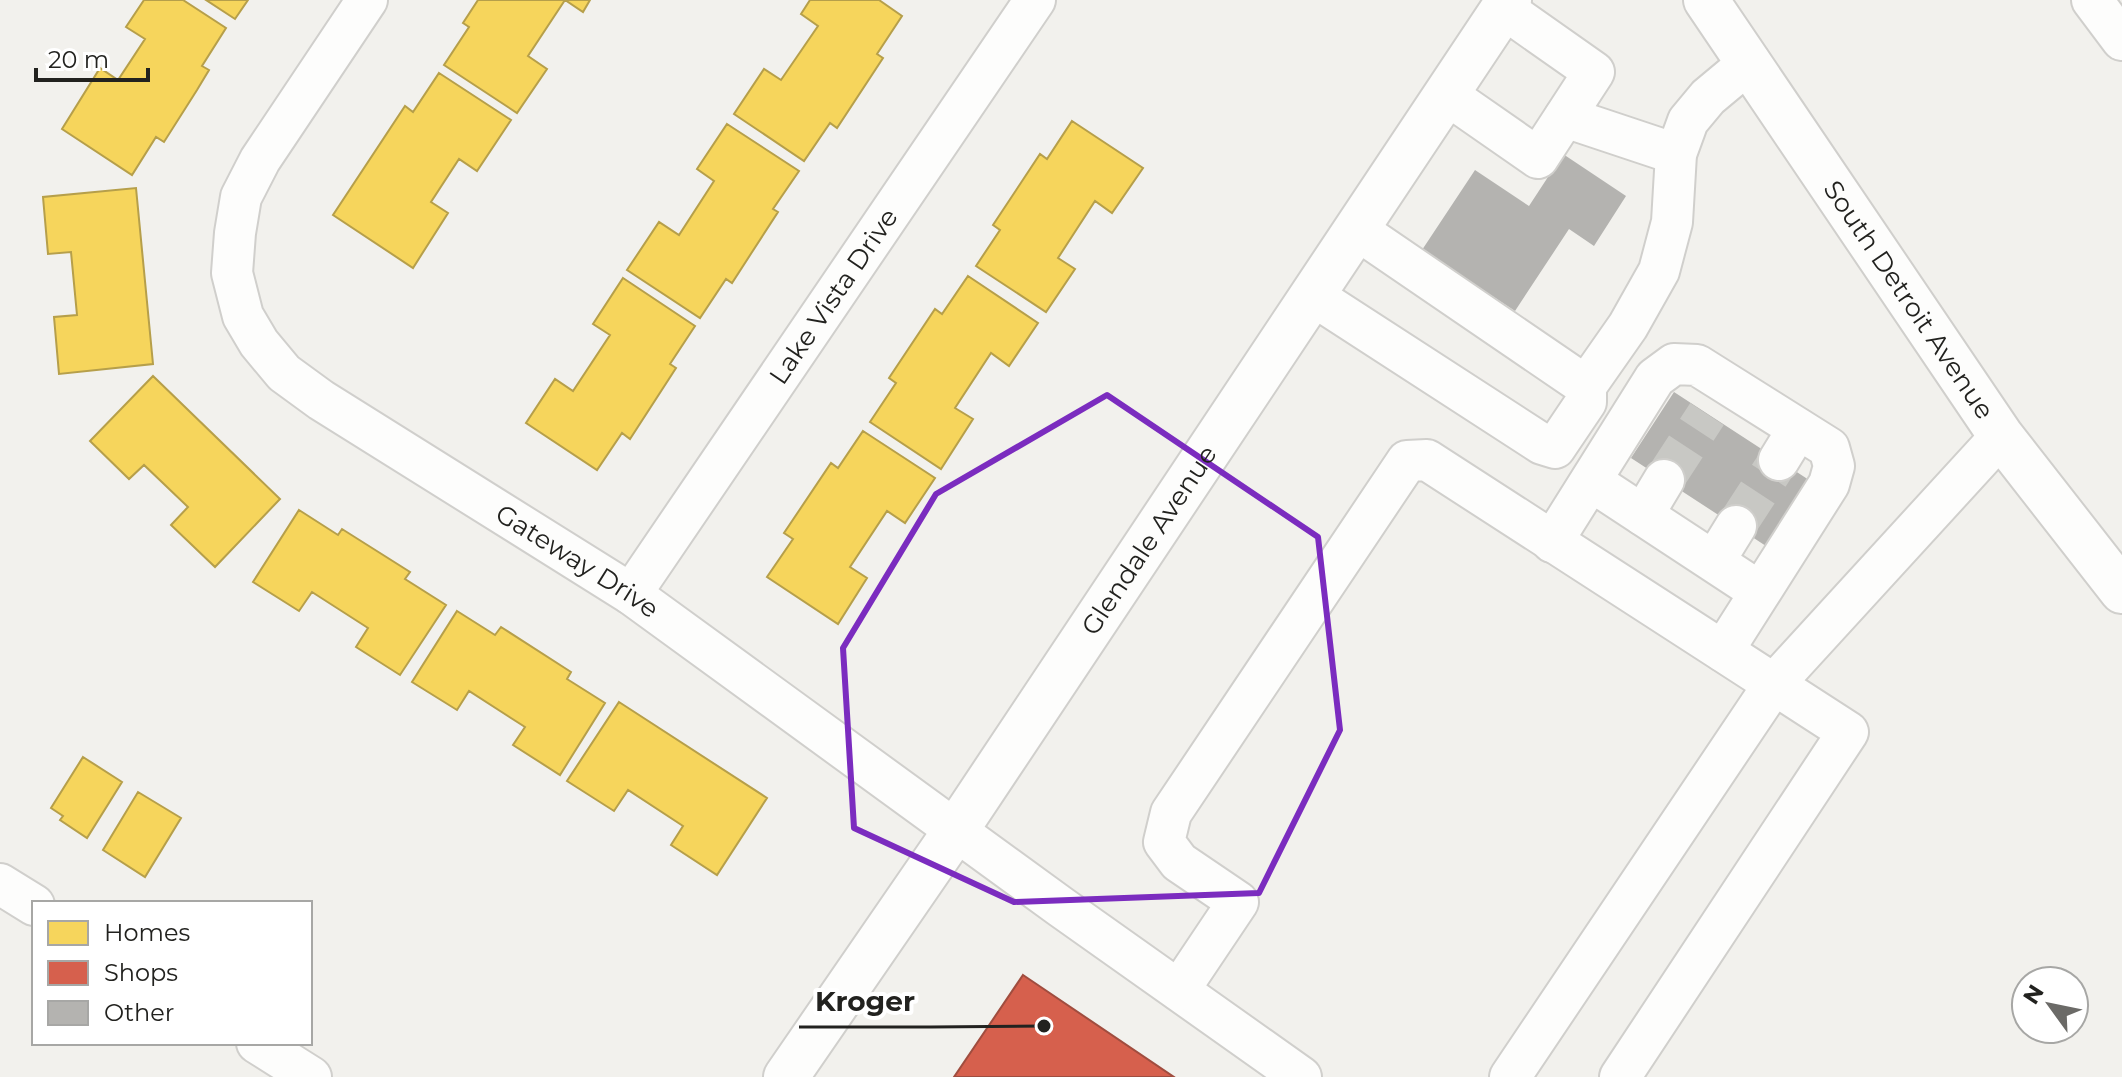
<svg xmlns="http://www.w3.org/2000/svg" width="2122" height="1077" viewBox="0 0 2122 1077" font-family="Montserrat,sans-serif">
	<rect width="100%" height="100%" fill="#f2f1ed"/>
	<path fill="#f6d55c" stroke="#b69f4a" stroke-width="2" d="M144 0H183L226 28 202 66 209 70 197 90 164 142 156 137 132 175 62 129 100 68 118 80 145 39 126 27Z
		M206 0H248L235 19Z
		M478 0H590L583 12 565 0 528 56 547 69 517 113 444 65 469 27 463 23Z
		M810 0H879L902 16 877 54 883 58 837 128 830 123 804 161 734 114 764 69 781 80 818 26 801 14Z
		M439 73 511 120 477 171 459 159 431 202 448 213 413 268 333 215 405 106 413 112Z
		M1072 121 1143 168 1112 213 1095 201 1058 258 1075 269 1046 312 976 266 1000 230 993 225 1040 154 1047 159Z
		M727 124 799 171 773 209 778 212 732 283 726 279 700 318 627 270 659 222 679 235 714 181 697 169Z
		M136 188 153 364 59 374 54 317 77 315 71 252 48 254 43 197Z
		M968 276 1038 323 1009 366 991 353 955 408 973 419 941 469 870 422 896 383 889 378 935 309 942 314Z
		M623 278 695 326 670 364 676 368 630 439 622 433 597 470 526 423 555 379 573 391 610 335 593 324Z
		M153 376 280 499 215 567 171 525 188 507 144 465 129 479 90 441Z
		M863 431 935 478 905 523 887 511 850 567 867 578 838 624 767 577 793 539 784 533 831 463 838 468Z
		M299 510 338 535 342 529 410 572 405 579 446 605 400 675 356 647 368 628 312 592 299 611 253 582Z
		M457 611 495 635 501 627 571 672 567 679 605 703 560 775 513 745 525 727 469 691 457 710 412 682Z
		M619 702 767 798 717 875 671 845 683 826 628 790 614 811 567 781Z
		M83 757 122 782 87 838 60 820 63 816 51 808Z
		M138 792 181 818 145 877 103 850Z"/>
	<path fill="#d6604d" stroke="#a04d3f" stroke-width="2" d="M1023 975 1174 1077H954Z"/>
	<path fill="#b4b3b0" d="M1563 154 1626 196 1594 246 1569 229 1515 311 1422 250 1475 170 1529 206Z
		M1674 392 1809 480 1766 546 1631 458Z"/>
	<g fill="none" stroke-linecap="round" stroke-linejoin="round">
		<path stroke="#c8c8c4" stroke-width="40" stroke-dasharray="40 20" stroke-linecap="butt" d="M1664 480 1707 414
			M1736 526 1779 460"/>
		<defs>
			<g id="minor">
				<path id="s1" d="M367 0 260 160 241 197 235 233 232 273 243 316 259 343 284 373 321 400 631 594 1061 907 1301 1077"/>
				<path d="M2092 0 2122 40"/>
				<path d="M1446 94 1538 158 1594 72 1503 8"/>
				<path d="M1565 117 1676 154"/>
				<path d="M1312 295 1542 444 1555 448 1586 402V386L1356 229"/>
				<path d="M1586 386 1628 326 1659 271 1672 222 1676 154 1688 121 1708 97 1750 62"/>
				<path d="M1779 460 1798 429"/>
				<path d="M1591 481 1760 592"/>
				<path d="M1643 515 1664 480"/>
				<path d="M1552 542 1655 378 1674 364 1697 365 1829 448 1834 466 1829 484 1723 651"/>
				<path d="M1715 560 1736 526"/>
				<path id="s2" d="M631 594 1035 0"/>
				<path d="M0 884 34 905"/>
				<path d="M1179 990 1238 902 1179 862 1164 842 1171 813 1407 461 1427 460 1848 732 1620 1077"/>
				<path d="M257 1043 311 1077"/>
				<path d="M1510 1077 1774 684 2001 436"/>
			</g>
			<g id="major">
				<path id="s3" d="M1706 0 2001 436 2122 591"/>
				<path id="s4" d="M786 1077 956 830 1509 0"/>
			</g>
		</defs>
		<use href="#minor" stroke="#d0cfcc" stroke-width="44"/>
		<use href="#major" stroke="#d0cfcc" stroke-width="48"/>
		<use href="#minor" stroke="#fdfdfc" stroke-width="40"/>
		<use href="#major" stroke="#fdfdfc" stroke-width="44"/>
	</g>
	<path fill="none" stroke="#7b2cbf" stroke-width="6" stroke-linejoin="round" d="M1107 395 1318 537 1340 730 1259 893 1014 902 854 828 843 648 936 494Z"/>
	<g text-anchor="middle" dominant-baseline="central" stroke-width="8" stroke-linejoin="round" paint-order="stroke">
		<g font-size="26" fill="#22221f" stroke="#fff">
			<text stroke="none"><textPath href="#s2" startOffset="360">Lake Vista Drive</textPath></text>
			<text stroke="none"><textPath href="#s3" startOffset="362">South Detroit Avenue</textPath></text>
			<text stroke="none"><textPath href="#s4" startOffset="648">Glendale Avenue</textPath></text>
			<text stroke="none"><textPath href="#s1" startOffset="774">Gateway Drive</textPath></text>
		</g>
	</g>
	<path fill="none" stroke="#22221f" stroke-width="3" d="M1044 1026L931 1027H799"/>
	<circle fill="#22221f" stroke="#fff" stroke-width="3" cx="1044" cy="1026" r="8"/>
	<g font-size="28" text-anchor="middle" font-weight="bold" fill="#22221f" stroke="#fff" stroke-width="8" stroke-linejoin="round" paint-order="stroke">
		<text x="865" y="1011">Kroger</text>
	</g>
	<rect x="32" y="901" width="280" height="144" fill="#ffffff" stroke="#a7a7a5" stroke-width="2"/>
	<rect x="48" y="921" width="40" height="24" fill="#f6d55c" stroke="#a7a7a5" stroke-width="2"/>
	<text x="104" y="941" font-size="24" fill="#22221f">Homes</text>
	<rect x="48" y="961" width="40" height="24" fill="#d6604d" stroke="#a7a7a5" stroke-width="2"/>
	<text x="104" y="981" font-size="24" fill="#22221f">Shops</text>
	<rect x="48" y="1001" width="40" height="24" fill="#b4b3b0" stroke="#a7a7a5" stroke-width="2"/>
	<text x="104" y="1021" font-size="24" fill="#22221f">Other</text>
	<g transform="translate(2050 1005) rotate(303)"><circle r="38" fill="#ffffff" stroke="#a7a7a5" stroke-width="2"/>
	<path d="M0-6L14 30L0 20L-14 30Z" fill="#6b6a67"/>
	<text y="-12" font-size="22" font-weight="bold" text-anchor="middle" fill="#22221f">N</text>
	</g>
	<path d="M36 68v12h112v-12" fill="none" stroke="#22221f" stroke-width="4"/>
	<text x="48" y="68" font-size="24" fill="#22221f" stroke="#ffffff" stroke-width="6" paint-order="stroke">20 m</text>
</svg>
